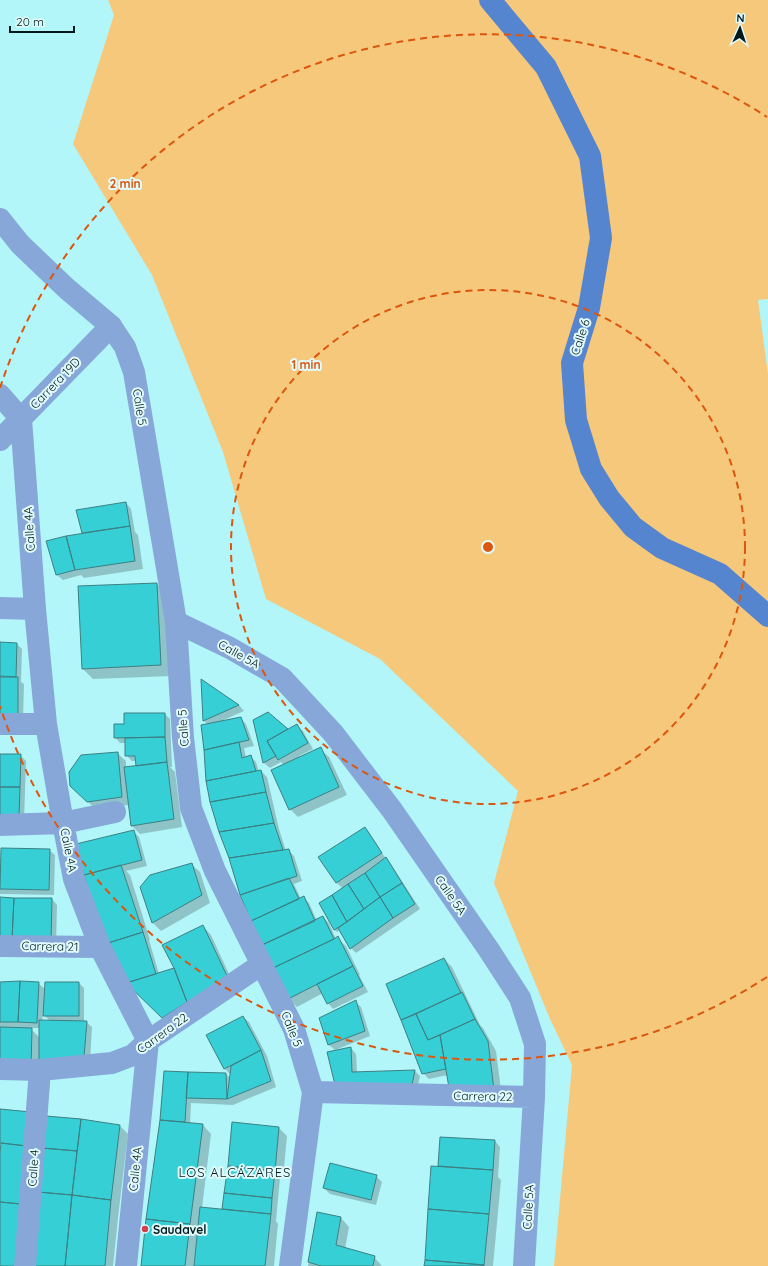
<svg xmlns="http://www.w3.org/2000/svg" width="768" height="1266" viewBox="0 0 768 1266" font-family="Quicksand,sans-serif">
	<rect width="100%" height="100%" fill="#b2f6f9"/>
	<path fill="#f6c87b" d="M108 0H768V299L758 300 768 374V1266H554L572 1065 550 1019 494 883 518 791 380 659 266 599 223 452 152 275 73 144 114 15Z"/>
	<path fill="#0003" fill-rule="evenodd" d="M126 503 131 509 135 532 138 535 143 569 84 578 81 575 63 580 57 575 47 542 83 534 78 511Z
		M157 584 168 595 172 676 93 679 82 668Z
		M17 644 22 649 21 682 24 684 23 721 0 720V645Z
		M202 681 239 705 244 711 219 722 240 718 246 724 254 746 244 748 246 758 251 757 256 762 259 772 261 771 267 777 279 829 286 851 288 850 294 856 302 881 294 884 301 899 303 898 309 903 317 921 323 917 329 923 336 939 337 938 346 946 360 975H359L368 992 333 1009 328 1003 323 993 297 1007 288 998 209 725 204 721Z
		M268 713 288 730 297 726 303 731 313 749 299 756 300 758 320 749 329 757 347 795 298 817 290 809 284 765 281 762 270 768 264 763 254 720Z
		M165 714 170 719 172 767H170L175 772 182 827 140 834 132 826 129 805 96 809 80 795 117 753 126 761V768L137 767 136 761H132L126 755V743H120L115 737 124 725Z
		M0 755H20L26 761 24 822 0 825Z
		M365 828 370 834 386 859 391 864 420 909 356 953 351 948 340 930 337 932 334 930 343 889 336 882Z
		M133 831 139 837 147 866 126 871 130 875 150 940H149L159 974 174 969 203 926 211 935 235 987 169 1023 127 983 86 876Z
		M49 850 55 855 54 895 0 894V859Z
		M191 864 200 872 210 903 161 931 152 922Z
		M0 898 52 899 57 905 56 946Z
		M444 959 452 967 480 1025 483 1028 496 1051 502 1098 448 1075 429 1079 423 1073 387 985Z
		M0 983H38L46 990 79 983 84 988V1022H86L92 1027 90 1062 0 1074ZM43 1014 50 1021H42ZM30 1028H40V1038Z
		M355 1002 361 1007 370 1036 335 1050 329 1045Z
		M243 1017 249 1022 267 1056 276 1087 233 1105 191 1103 190 1124 203 1125 211 1134 202 1208 225 1211 223 1209 279 1128 287 1136 283 1178H280L276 1221 278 1224 274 1266H142L161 1120 165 1072 226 1074 231 1079V1075L225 1069 208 1036Z
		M351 1048 356 1054 357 1073 415 1071 420 1076 416 1095 341 1090Z
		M81 1120 120 1126 128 1134 119 1209 113 1266H33Z
		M495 1141 500 1147 498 1177 501 1180 493 1266H426L441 1167 439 1166Z
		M376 1176 382 1182 376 1205 330 1194 324 1188Z
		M318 1213 341 1218 349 1227 345 1249 374 1257 382 1266H308Z"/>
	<path fill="#36cfd6" stroke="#3d8083" d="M126 502 130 526 82 533 76 510Z
		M130 526 135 561 75 570 66 536Z
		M66 536 75 570 56 575 46 541Z
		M157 583 161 665 82 669 78 586Z
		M0 642 17 643 16 677 0 676Z
		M0 677H18V715H0Z
		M201 679 239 705 203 721Z
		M268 712 288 729 267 741 276 756 263 763 253 720Z
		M124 713H165V737L114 738V724H124Z
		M241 717 249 740 204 750 201 725Z
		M297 724 308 743 278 760 267 741Z
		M165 737 167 762 136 766 135 756H125V738Z
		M239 742 242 758 251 755 256 771 206 781 204 750Z
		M321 747 339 787 289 810 271 770Z
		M118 752 122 797 87 802 70 786 69 772 81 755Z
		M0 754H21L20 787H0Z
		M167 762 174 819 131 826 124 767Z
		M261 770 266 792 210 802 206 781Z
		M0 787H20L19 817 0 819Z
		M266 792 274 823 219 832 210 802Z
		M274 823 283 850 229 858 219 832Z
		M365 827 382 853 336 883 318 857Z
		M134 830 142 860 84 875 76 844Z
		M1 848 50 849 49 890 0 889Z
		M289 849 297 876 240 895 229 858Z
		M386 857 402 883 380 897 365 873Z
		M192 863 202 895 152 923 140 887 150 875Z
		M121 865 143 932 105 944 84 875Z
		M365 873 380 897 364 909 348 884Z
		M289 878 299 899 251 921 240 895Z
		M402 883 415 904 393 918 380 897Z
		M348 884 364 909 347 922 332 895Z
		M332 895 347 922 334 930 319 903Z
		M304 896 315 921 262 945 251 921Z
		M0 897 14 898 12 939H0Z
		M380 897 393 918 350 949 338 928Z
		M14 898H52L51 941 12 939Z
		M323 916 334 939 273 968 262 945Z
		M203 925 228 978 187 1002 174 968 162 945Z
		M143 932 156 974 126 983 105 944Z
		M338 936 353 966 288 999 273 968 334 939Z
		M444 958 461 993 401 1020 386 984Z
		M353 966 363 986 327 1004 317 984Z
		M174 968 187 1002 162 1018 126 983Z
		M20 981 39 982 37 1023 18 1022Z
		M20 981 18 1022H0V982Z
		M45 982H79V1016H43Z
		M462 992 475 1019 428 1040 416 1014Z
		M356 1000 365 1031 328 1045 319 1018Z
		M416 1014 428 1040 440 1035 446 1069 422 1074 401 1020Z
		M243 1016 261 1050 224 1069 206 1035Z
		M475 1019 488 1041 494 1090 449 1088 440 1035Z
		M39 1020 87 1021 84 1057 39 1061Z
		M0 1027 32 1028 31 1067 0 1066Z
		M351 1047 352 1072 415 1070 411 1090 335 1085 327 1052Z
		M261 1050 271 1081 227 1099 231 1066Z
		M164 1071 188 1072 185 1122 160 1120Z
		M188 1072 226 1073 227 1099 186 1098Z
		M0 1109 31 1112 27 1146 0 1143Z
		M46 1116 81 1119 77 1151 42 1148Z
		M81 1119 120 1125 111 1200 72 1195Z
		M160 1120 203 1124 190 1224 146 1219Z
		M232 1122 279 1127 275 1171 228 1166Z
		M440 1137 495 1140 493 1170 438 1166Z
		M1 1143 27 1146 21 1204 0 1202V1153Z
		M42 1148 77 1151 72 1195 38 1192Z
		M330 1163 377 1175 371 1200 323 1188Z
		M228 1166 275 1171 272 1198 224 1193Z
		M431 1166 493 1170 489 1214 428 1209Z
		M38 1192 72 1195 65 1266H32Z
		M224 1193 272 1198 271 1214 222 1209Z
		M72 1195 111 1200 105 1266H65Z
		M0 1202 21 1204 15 1266H0Z
		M200 1207 271 1214 265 1266H194Z
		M428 1209 489 1214 484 1265 425 1260Z
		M317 1212 341 1217 336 1245 375 1256 373 1266H321L308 1262Z
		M146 1219 190 1224 185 1266H141Z
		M425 1260 484 1265V1266H424Z"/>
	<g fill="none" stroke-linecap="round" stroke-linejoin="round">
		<path stroke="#87a7d9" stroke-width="22" d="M0 395 21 419 35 609 46 724 63 823 74 879 100 947 148 1041 126 1266
			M0 440 111 326
			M0 608 35 609
			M176 622 230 648 282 678 333 733 392 810 489 950 520 998 535 1044 534 1097 524 1266
			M0 724H46
			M0 825 63 823 115 812
			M0 946 100 947
			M0 1069 40 1070 112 1063 133 1055 148 1041 262 964
			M313 1092 534 1097
			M25 1266 40 1070"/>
		<path stroke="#87a7d9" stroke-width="22" d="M0 219 20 244 66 288 111 326 125 347 134 372 176 622 183 738 191 808 215 871 294 1029 313 1092 290 1266"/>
		<path stroke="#5685cf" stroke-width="22" d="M490 0 546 67 590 156 601 238 589 308 572 363 576 420 591 469 609 498 633 527 662 548 720 574 768 616"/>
	</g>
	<g fill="none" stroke="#dc560d" stroke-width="2" stroke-dasharray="7 5">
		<circle cx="488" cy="547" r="257"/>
		<path d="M767 977A513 513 0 0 1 0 706M0 388A513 513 0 0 1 767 117"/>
	</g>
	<circle fill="#d0404e" stroke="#e1fbfc" stroke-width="1.5" cx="145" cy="1229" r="4"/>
	<g text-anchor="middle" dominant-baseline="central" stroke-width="4" stroke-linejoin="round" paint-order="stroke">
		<g font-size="12" fill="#001819" stroke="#e1fbfc">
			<text transform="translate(580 337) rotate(-72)">Calle 6</text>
			<text transform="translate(55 383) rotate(-46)">Carrera 19D</text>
			<text transform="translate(140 407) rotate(81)">Calle 5</text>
			<text transform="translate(29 529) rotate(-94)">Calle 4A</text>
			<text transform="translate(239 654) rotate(29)">Calle 5A</text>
			<text transform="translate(183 728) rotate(-94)">Calle 5</text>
			<text transform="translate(69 850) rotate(79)">Calle 4A</text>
			<text transform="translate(451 895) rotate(55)">Calle 5A</text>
			<text transform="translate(50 946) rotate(1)">Carrera 21</text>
			<text transform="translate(292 1029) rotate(68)">Calle 5</text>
			<text transform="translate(162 1033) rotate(-36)">Carrera 22</text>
			<text transform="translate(483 1096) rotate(1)">Carrera 22</text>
			<text transform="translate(33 1168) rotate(-86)">Calle 4</text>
			<text transform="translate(135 1169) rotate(-84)">Calle 4A</text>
			<text transform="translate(528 1207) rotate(-87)">Calle 5A</text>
		</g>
		<g font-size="12" font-weight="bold" fill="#001819" stroke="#e1fbfc" text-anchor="start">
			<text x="153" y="1229">Saudavel</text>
		</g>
		<g font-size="13" letter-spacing="1" fill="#001819" stroke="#e1fbfc">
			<text x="235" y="1172">LOS ALCÁZARES</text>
		</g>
	</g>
	<circle cx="488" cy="547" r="6" fill="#dc560d" stroke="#e1fbfc" stroke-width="2"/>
	<g font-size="12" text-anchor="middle" font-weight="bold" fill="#dc560d" stroke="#e1fbfc" stroke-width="4" stroke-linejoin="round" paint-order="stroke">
		<text x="125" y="188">2 min</text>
		<text x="306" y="369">1 min</text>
	</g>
	<g transform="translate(740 28) rotate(3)" stroke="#e1fbfc" stroke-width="3" paint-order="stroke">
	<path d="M0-3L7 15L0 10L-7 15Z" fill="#001819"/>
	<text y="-6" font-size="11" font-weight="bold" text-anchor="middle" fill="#001819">N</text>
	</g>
	<path d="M10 26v6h64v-6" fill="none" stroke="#001819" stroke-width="2"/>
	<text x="16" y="26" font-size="12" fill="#001819" stroke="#e1fbfc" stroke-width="3" paint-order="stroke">20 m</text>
</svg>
